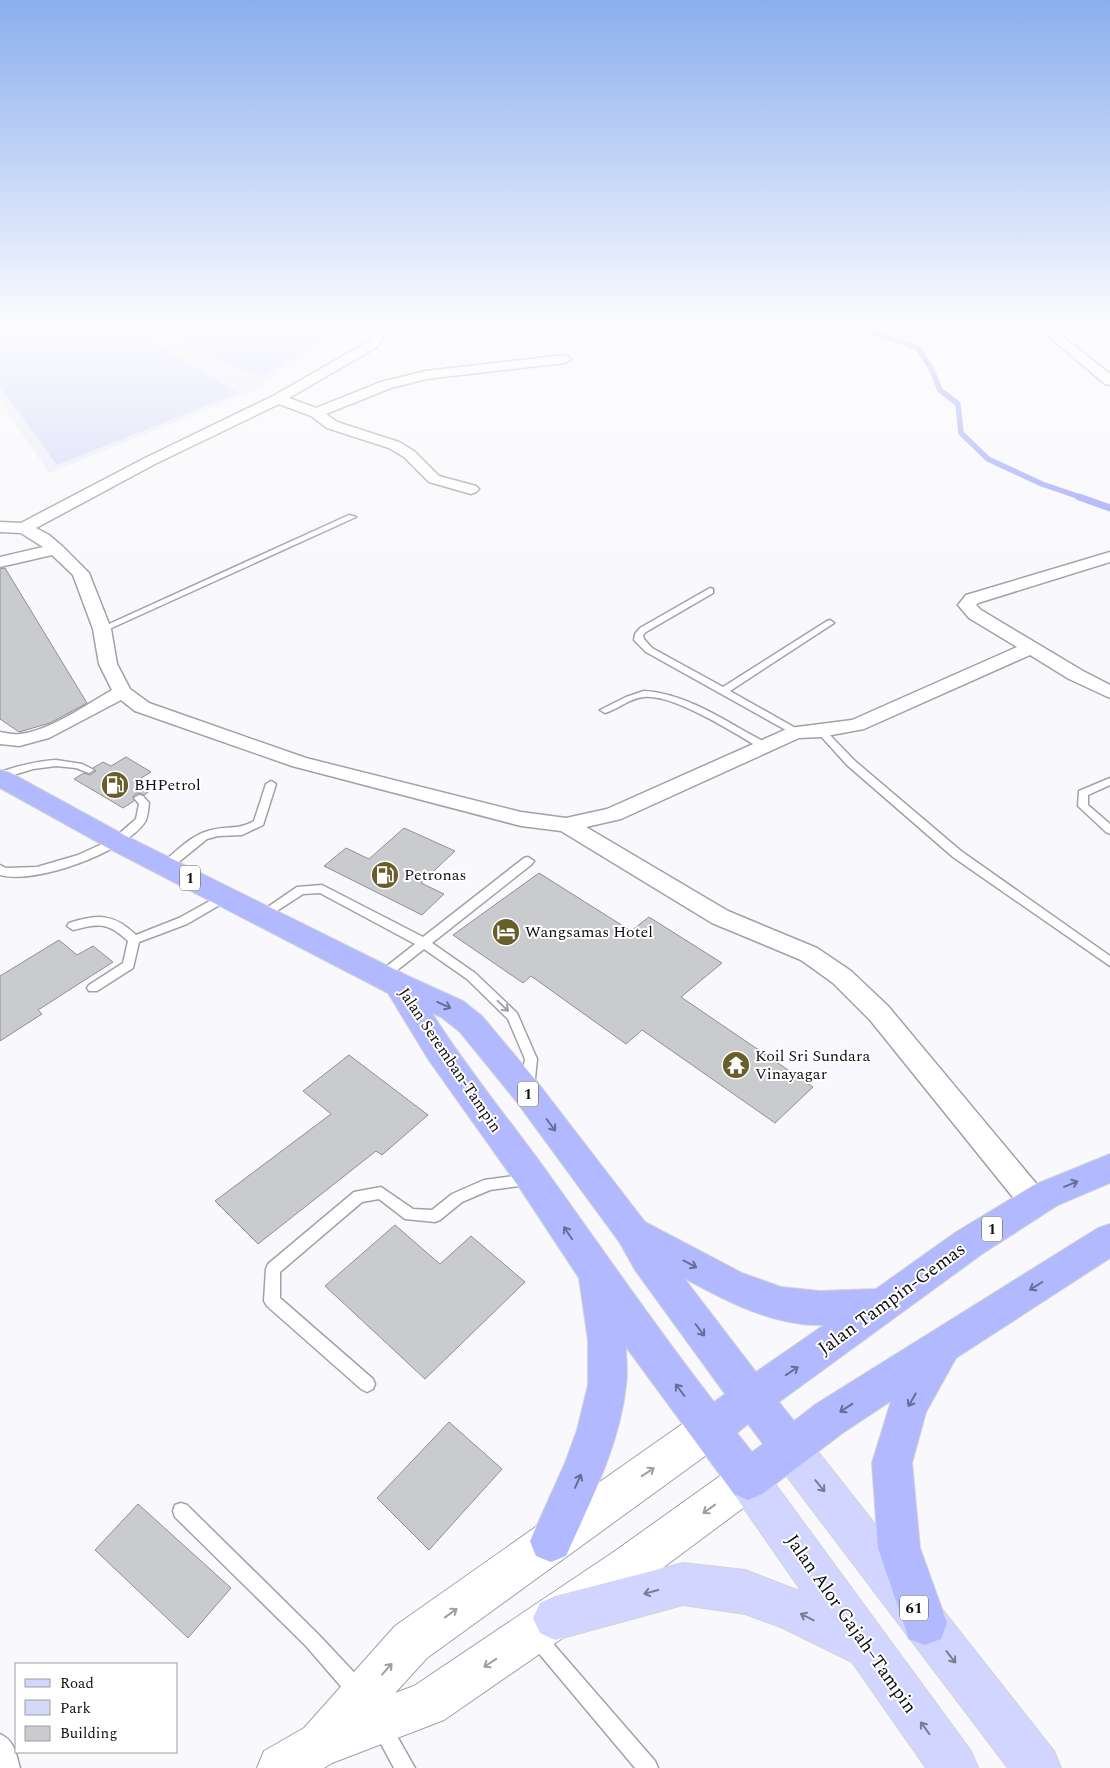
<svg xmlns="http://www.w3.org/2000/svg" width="1110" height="1768" viewBox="0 0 1110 1768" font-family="Spectral,serif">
	<rect width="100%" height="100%" fill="#f9f9fd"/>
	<path fill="#ebedf8" d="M0 324H351L255 390 49 473 0 401Z"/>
	<path fill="#d4d9f8" d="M49 324H59L75 332 101 324H124L238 393 57 465 0 387V336Z
		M157 324H341L261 378 192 346Z"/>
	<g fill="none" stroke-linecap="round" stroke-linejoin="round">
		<path stroke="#9da4f8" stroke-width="5.5" d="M843 324 865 329 918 348 931 368 940 390 958 404 961 433 988 459 1042 484 1083 498"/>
		<path stroke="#9da4f8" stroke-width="7" d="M1079 497 1110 508"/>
	</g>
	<path fill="#cacbce" stroke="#8f9093" d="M5 568 87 703 50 723 19 732 0 719V569Z
		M126 757 151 772 136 781 151 790 144 795 138 793 133 796 134 801 123 808 74 779 84 773 90 775 96 771 93 768 103 762 111 766Z
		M404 828 455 851 421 883 444 894 422 915 324 866 346 848 369 859Z
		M539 873 631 931 649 917 722 963 681 997 813 1087 775 1123 642 1030 626 1044 531 976 523 983 453 935Z
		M59 940 77 955 93 946 113 962 38 1010 42 1014 0 1041V976Z
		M349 1055 428 1115 382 1155 376 1151 258 1244 215 1201 331 1114 303 1091Z
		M395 1225 440 1264 471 1236 525 1282 425 1379 325 1286Z
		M449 1422 502 1469 429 1550 377 1498Z
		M138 1504 231 1588 188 1638 95 1550Z"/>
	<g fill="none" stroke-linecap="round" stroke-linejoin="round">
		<defs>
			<path id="lane" d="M349 515 356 517 105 631H99L98 629Z
				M710 588 713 589V593L646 632 643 635 644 639 652 648 723 687 827 621 830 620 834 623 730 691 799 730 801 732 799 734H793L646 652 634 640 635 634 640 628Z
				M644 691C680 693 715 714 746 732 753 736 763 740 769 746L768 748H760C734 733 674 694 644 697 630 698 618 709 605 713L600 710 626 697Z
				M821 728 824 729 855 761 961 851 1110 956V966L953 857 847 765 818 733 816 731 818 729Z
				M56 760 82 764 94 770 89 773 76 768 56 766 33 769 0 779V772C18 766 36 761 56 760Z
				M1110 778V785L1088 795V805L1110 824V834L1106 832 1078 806 1079 791Z
				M271 781 276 784 263 825 242 835 218 836 207 839 170 869H162L160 866 162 863C176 852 190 836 208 831 226 825 237 831 254 821L266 784Z
				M139 795 143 796 149 803C148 809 148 817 145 822 125 852 35 885 0 875V865L6 868 37 867 78 855 113 839 136 819 139 804 134 798Z
				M528 857 534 861 532 864 432 943 475 973 517 1013 537 1059 534 1088 532 1092 527 1093 522 1092 520 1088 525 1059 508 1019 467 979 424 949 386 979H378L376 976 378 973 415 944 320 893 303 894 266 918 262 919 256 915 297 887 322 885 423 937 524 858Z
				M226 892 230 893 232 896 230 899 187 924 139 942 133 968 97 991H89L87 988 89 985 123 963 128 941C108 922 99 923 73 930L67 926 69 923C98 914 113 913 136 935L179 918Z
				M529 1174 534 1176 536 1180 534 1184 490 1190 462 1202 440 1220 435 1222 405 1219 379 1199 362 1202 280 1272V1298L373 1379 375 1384 373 1389 367 1392 361 1389 267 1306 264 1301 266 1269 268 1264 354 1192 381 1187 413 1209 432 1210 452 1194 484 1180Z
				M181 1503 187 1505 318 1634 365 1684 367 1691 365 1698 358 1700 351 1698 306 1646 175 1517 173 1511 175 1505Z
				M537 1629 543 1632 655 1761 658 1768H635L531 1644 528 1638 531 1632Z
				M382 1720 389 1722 415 1768H394L373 1729 375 1722Z
				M0 1734C15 1741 16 1754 20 1768H0Z"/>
			<path id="street" d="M381 324H393L377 347 289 398 316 408 381 382 426 371 565 355 571 359 565 363 426 379 391 388 326 414 337 422 399 442 414 451 439 476 476 486 479 489 476 492 471 494 429 482 404 457 389 448 327 428 311 416 279 404 155 464 36 528 49 535 62 546 89 573 111 629 117 664 130 689 149 703 306 758 521 812 566 818 607 809 789 728 852 720 1017 647 969 618 958 605 966 595 1110 552V562L978 603 976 605 981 610 1083 671 1110 685V698L1069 679 1030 655 864 729 821 737 799 738 621 819 586 827 728 911 817 948 851 971 888 1006 1044 1193 1048 1202 1044 1211 1034 1214 1024 1211 870 1020 833 983 801 960 712 923 561 831 521 826 292 766 135 711 121 700 49 738 19 746 0 744V732C7 733 13 735 20 734 49 731 86 705 112 690L99 664 93 629 73 575 52 555 0 567V557L43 547 21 533 0 532V522L21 523 145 458 273 396 369 341Z
				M1034 324H1047L1110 374V385L1105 384Z"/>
			<path id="secondary" d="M709 1410 723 1415 729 1429 723 1443 427 1658 395 1693 414 1686 615 1551 734 1466 748 1460 762 1466 768 1480 762 1494 645 1581 444 1720 332 1763 324 1768H257L264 1751 304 1728 395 1626 695 1415Z"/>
			<path id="primary" d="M790 1428 804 1434 1054 1751 1061 1768H1008L776 1462 770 1448 776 1434Z
				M748 1460 762 1466 971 1751 978 1768H926L852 1662 783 1628 745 1614 683 1605 555 1640 540 1633 533 1618 540 1603 555 1596 683 1563 745 1570 802 1592 734 1494 728 1480 734 1466Z"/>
			<path id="highway" d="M0 770 9 772 126 836 410 977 463 1001 482 1016 538 1083 645 1222 742 1273 781 1287 820 1291 876 1289 956 1232 1034 1185 1110 1154V1183L1058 1205 982 1254 779 1402 794 1421 816 1404 1098 1228 1110 1224V1258L956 1358 926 1412 912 1463 920 1548 947 1623 941 1639 925 1645 909 1639 878 1548 872 1463 891 1401 844 1432 762 1494 748 1500 734 1494 626 1347C626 1359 628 1373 626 1385 620 1445 590 1502 566 1556L551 1562 536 1556 530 1541 565 1463 577 1430 588 1385V1340L579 1278 521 1190 428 1059 388 993 108 848 0 788ZM432 1013 441 1017 460 1032 516 1101 620 1243 635 1270 725 1394 714 1402C655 1326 601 1247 545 1169 507 1117 466 1067 432 1013ZM684 1278C726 1301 775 1327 824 1325L756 1372ZM748 1424 763 1444 752 1452 737 1433Z"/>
		</defs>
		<use href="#lane" stroke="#a2a2a6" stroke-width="3"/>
		<use href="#street" stroke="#a2a2a6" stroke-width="3"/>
		<use href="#secondary" stroke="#a2a2a6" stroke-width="2"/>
		<use href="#primary" stroke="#d4d4d4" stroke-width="2"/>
		<use href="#highway" stroke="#d4d4d4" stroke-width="2"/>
		<use href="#lane" fill="#fff" fill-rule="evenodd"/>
		<use href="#street" fill="#fff" fill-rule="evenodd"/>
		<use href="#secondary" fill="#fff" fill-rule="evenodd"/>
		<use href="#primary" fill="#d1d5ff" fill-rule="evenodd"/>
		<use href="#highway" fill="#b2b9ff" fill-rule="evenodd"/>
	</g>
	<defs><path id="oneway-shaft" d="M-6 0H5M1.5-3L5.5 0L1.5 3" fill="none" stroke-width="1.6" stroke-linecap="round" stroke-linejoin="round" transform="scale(1.25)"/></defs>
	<g stroke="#696d94">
		<use href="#oneway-shaft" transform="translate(444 1005) rotate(25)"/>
		<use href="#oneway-shaft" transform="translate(551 1125) rotate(53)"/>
		<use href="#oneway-shaft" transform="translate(1071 1184) rotate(-22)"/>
		<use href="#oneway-shaft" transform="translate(568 1233) rotate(-124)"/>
		<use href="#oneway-shaft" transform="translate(690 1264) rotate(28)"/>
		<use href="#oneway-shaft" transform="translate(1036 1286) rotate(148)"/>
		<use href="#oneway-shaft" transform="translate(700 1330) rotate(53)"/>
		<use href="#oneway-shaft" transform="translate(792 1371) rotate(-34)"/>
		<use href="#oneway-shaft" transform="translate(680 1390) rotate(-127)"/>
		<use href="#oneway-shaft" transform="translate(912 1400) rotate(120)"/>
		<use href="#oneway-shaft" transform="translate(846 1408) rotate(147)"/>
		<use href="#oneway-shaft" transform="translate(578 1481) rotate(-66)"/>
	</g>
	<g stroke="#9f9fa0">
		<use href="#oneway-shaft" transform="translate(503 1006) rotate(43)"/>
		<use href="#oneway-shaft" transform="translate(648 1472) rotate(-33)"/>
		<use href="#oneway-shaft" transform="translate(709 1509) rotate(144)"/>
		<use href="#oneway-shaft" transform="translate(451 1613) rotate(-36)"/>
		<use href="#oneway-shaft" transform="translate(490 1663) rotate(146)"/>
		<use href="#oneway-shaft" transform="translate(387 1669) rotate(-48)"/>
	</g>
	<g stroke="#7a7c94">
		<use href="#oneway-shaft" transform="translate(820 1486) rotate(51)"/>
		<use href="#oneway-shaft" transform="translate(651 1592) rotate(165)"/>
		<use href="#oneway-shaft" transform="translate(807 1617) rotate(-153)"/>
		<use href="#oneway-shaft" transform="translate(951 1657) rotate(52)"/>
		<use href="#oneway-shaft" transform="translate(925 1728) rotate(-126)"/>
	</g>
	<linearGradient id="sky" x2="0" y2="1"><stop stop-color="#8aaeee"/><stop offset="0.57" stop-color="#fcfcfe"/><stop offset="1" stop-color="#fcfcfe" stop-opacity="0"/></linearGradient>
	<rect width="1110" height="571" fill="url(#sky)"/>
	<defs>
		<symbol id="fuel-disc" viewBox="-11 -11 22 22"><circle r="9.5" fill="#675e2b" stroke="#fff"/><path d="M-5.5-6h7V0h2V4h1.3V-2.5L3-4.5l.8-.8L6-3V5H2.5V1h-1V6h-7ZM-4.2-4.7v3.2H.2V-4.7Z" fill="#fff"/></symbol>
		<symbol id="hotel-disc" viewBox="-11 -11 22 22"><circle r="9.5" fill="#675e2b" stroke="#fff"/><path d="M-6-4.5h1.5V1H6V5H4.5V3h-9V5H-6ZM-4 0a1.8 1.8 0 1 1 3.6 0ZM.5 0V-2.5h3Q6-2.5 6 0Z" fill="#fff"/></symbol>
		<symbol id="temple-disc" viewBox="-11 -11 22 22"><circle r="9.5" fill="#675e2b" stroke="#fff"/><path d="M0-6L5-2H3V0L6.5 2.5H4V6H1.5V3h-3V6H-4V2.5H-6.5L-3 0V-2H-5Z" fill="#fff"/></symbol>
	</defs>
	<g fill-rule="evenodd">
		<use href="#fuel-disc" x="99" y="769" width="32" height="32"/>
		<use href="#fuel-disc" x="369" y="859" width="32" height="32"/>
		<use href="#hotel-disc" x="490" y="916" width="32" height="32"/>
		<use href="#temple-disc" x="720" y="1049" width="32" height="32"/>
	</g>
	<g text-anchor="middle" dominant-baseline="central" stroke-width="4" stroke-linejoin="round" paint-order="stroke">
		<g fill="#fff" stroke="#585858" stroke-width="1">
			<rect x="180" y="865.5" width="20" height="25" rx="4"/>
			<rect x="518" y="1081.5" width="20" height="25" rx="4"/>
			<rect x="982" y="1216.5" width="20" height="25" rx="4"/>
			<rect x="900" y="1595.5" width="28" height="25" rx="4"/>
		</g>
		<g font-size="15" font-weight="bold" fill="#101011">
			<text x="190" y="878">1</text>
			<text x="528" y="1094">1</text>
			<text x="992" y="1229">1</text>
			<text x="914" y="1608">61</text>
		</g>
		<g font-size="16" fill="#101011" stroke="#fff" text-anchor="start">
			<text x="134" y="785">BHPetrol</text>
			<text x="404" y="875">Petronas</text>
			<text x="525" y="932">Wangsamas Hotel</text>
			<text x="755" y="1056">Koil Sri Sundara<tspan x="755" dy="18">Vinayagar</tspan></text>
		</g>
		<g font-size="16" fill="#101011" stroke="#fff">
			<text transform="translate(450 1060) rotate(56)">Jalan Seremban-Tampin</text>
		</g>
		<g font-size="19" fill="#101011" stroke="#fff">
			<text transform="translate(892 1299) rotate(-36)">Jalan Tampin-Gemas</text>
			<text transform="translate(851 1624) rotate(55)">Jalan Alor Gajah–Tampin</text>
		</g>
	</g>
	<rect x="15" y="1663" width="162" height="90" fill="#ffffff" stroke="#9f9fa0"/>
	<rect x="25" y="1679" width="25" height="8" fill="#d1d5ff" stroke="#9f9fa0"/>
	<text x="60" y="1688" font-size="15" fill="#101011">Road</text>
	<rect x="25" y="1700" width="25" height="15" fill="#d4d9f8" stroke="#9f9fa0"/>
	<text x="60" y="1713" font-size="15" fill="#101011">Park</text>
	<rect x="25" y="1726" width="25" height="15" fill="#cacbce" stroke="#9f9fa0"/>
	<text x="60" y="1738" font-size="15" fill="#101011">Building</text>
</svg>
